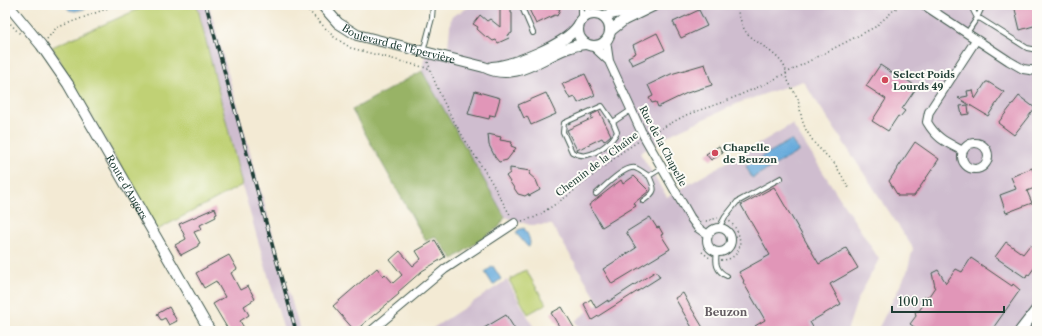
<svg xmlns="http://www.w3.org/2000/svg" width="1042" height="336" viewBox="0 0 1042 336" font-family="'Libre Caslon Text',serif">
	<rect width="100%" height="100%" fill="#fdfcf7"/>
	<filter id="ink" filterUnits="userSpaceOnUse"><feTurbulence type="fractalNoise" baseFrequency=".025" numOctaves="2"/><feDisplacementMap in="SourceGraphic" scale="8" xChannelSelector="R" yChannelSelector="G"/><feConvolveMatrix kernelMatrix="1 2 1 2 8 2 1 2 1" color-interpolation-filters="sRGB"/></filter>
	<filter id="wash" filterUnits="userSpaceOnUse"><feTurbulence type="fractalNoise" baseFrequency=".012" numOctaves="4" result="noise"/><feDisplacementMap in="SourceGraphic" scale="16" xChannelSelector="R" yChannelSelector="G"/><feGaussianBlur stdDeviation="0.9" result="paint"/><feColorMatrix in="noise" values="0 0 0 0 0 0 0 0 0 0 0 0 0 0 0 0 0 1.4 0 .05"/><feComposite in="paint" operator="in"/></filter>
	<g filter="url(#wash)">
		<rect width="100%" height="100%" fill="#f3ead4"/>
		<path fill="#cfbdcf" d="M197 5H209L300 331H284L242 185Z
			M473 5H1037V331H877L907 272 913 248 803 81 741 102 675 132 640 153 667 197 792 124 879 259 857 301 847 331H581L575 321 599 303 552 225H530L505 217 422 71 424 59 429 47H448L451 17Z
			M507 280 536 331H435L433 328Z"/>
		<path fill="#c0d174" stroke="#708754" d="M148 5H197L242 185 157 230 52 47Z
			M588 5H628C614 10 600 17 588 5Z
			M526 270 546 304 528 314 509 280Z"/>
		<path fill="#98b366" stroke="#5c784d" d="M422 71 505 217 499 227 453 259 435 236 426 241 352 110Z"/>
		<path fill="#68abdc" stroke="#447488" d="M65 5H93L84 9 75 11 69 10Z
			M791 140 798 150V152L752 178 746 166Z
			M524 228C527 233 532 241 529 247L527 246 516 233 518 230Z
			M493 266 501 279 493 285 485 272Z"/>
		<g id="blocks">
			<path fill="#e196b8" d="M527 5H554L556 8 560 9 557 16 555 15 536 24Z
				M1014 5H1037V25L1020 30Z
				M500 7H511V13H512V33L508 35 509 38 498 43 496 40 493 41 488 37 487 38 477 29 478 27 473 24 480 15 487 21 490 19 500 27Z
				M699 10 707 26 681 38 673 22Z
				M657 33 665 50 632 65 628 57 636 53 633 45Z
				M705 64 712 85 687 93 658 107 656 102 652 103 649 98 653 96 648 85 671 74Z
				M880 65 900 78 901 76 917 87 902 109 905 111 900 117 898 116 888 131 872 121 886 99 866 86Z
				M585 74 595 95 578 103 575 97 570 99 562 84Z
				M986 82H988L1004 92 988 116 958 98 968 96 967 91 973 90 975 99Z
				M475 91 500 98 495 116 490 115 489 119 468 114Z
				M546 93 556 114 531 125 527 116 524 118 518 105Z
				M1019 96 1035 108 1014 135 998 123Z
				M968 105 969 114 962 115 960 106Z
				M599 111 611 135 604 141 602 138 577 150 567 130 593 118 591 115Z
				M488 134 501 137 500 140 512 142 511 146 516 148 507 160 499 162 495 157 489 145Z
				M915 142 939 159 914 196H898L889 181Z
				M719 146 723 153 711 160 706 154Z
				M510 168 531 171 529 174 536 180 540 190 529 196 528 194 525 196 518 194 506 176 510 173Z
				M1032 168 1037 180V187L1027 191 1032 203 1006 213 1000 195 1016 189 1011 177Z
				M634 176 649 191 634 203 636 206 602 227 589 205 621 180 623 184Z
				M774 187 819 264 846 248 858 268 830 284 841 304 810 322 815 331H758L755 326 765 320 743 282 744 281 739 272 770 255 741 205Z
				M215 208 217 214 215 215 216 217 200 225 202 229 194 232 200 243 198 244V246L181 255 175 245 186 239 179 224Z
				M650 217 657 228 659 227 663 234 661 235 670 249 612 284 603 269 636 248 626 232Z
				M435 240 445 257 422 271 398 292 399 294 355 331 333 306 377 268 383 276 385 274 393 283 402 275 390 260 400 251 413 266 421 259 416 251Z
				M1006 242 1023 254 1030 245 1037 250V264L1029 275 1027 274 1026 278 995 257Z
				M229 255 237 269 231 273 240 290 248 286 255 299 244 306 249 315 240 321 246 331H229L213 304 225 297 216 281 204 288 196 273Z
				M971 258 1012 286 1013 284 1020 290 991 331H920L910 324 916 316 915 311H919L925 302 924 297 929 296 935 287 932 273 938 270 946 283 956 269 962 272Z
				M656 271 660 277 592 320 584 304 591 299 596 308 608 300V302Z
				M683 293 690 306 705 331H694L675 298Z
				M169 307 177 321 169 325 165 318 161 320 157 314Z
				M562 307 576 331H562L551 313Z
				M506 315 516 331H479Z"/>
		</g>
	</g>
	<g filter="url(#ink)">
		<use href="#blocks" fill-opacity="0" stroke="#3f574c" stroke-width="1"/>
		<g fill="none" stroke-linecap="round" stroke-linejoin="round">
			<defs>
				<path id="service" d="M521 5 533 33
					M583 5 591 14
					M983 5 977 18 981 19 1027 48 1037 50
					M581 19V5
					M967 33 977 18 973 10
					M423 52 432 18 433 5
					M613 122 617 132C613 141 598 153 587 155 583 156 576 154 572 152L563 132 564 123 602 106 613 122 631 110
					M596 194C604 187 624 166 635 168 639 169 645 174 649 176L662 168
					M643 201C656 192 656 190 649 176
					M719 228 725 217 737 202 781 178
					M717 252C715 263 716 271 727 276"/>
				<path id="minor" d="M924 5 1009 61 1023 69 1037 71
					M606 41 609 61 641 131 690 217 698 228 708 235
					M593 46 608 60
					M962 156a13 13 0 1 1 26 0a13 13 0 1 1-26 0Z
					M963 151C946 142 937 139 927 122L929 112 976 40
					M707 240a12 12 0 1 1 24 0a12 12 0 1 1-24 0Z
					M371 331 445 269 515 223"/>
				<g id="tertiary">
					<path id="s1" d="M8 5 41 45 68 84 210 331"/>
					<path id="s2" d="M322 5 338 23 357 35 484 67C522 86 550 46 586 44"/>
					<circle cx="594" cy="30" r="16"/>
					<path d="M603 16 620 12 634 5"/>
					<path d="M610 31 624 20 655 5"/>
					<path d="M492 67C514 65 565 45 578 26"/>
					<path d="M1020 331 1037 309"/>
				</g>
			</defs>
			<use href="#service" stroke="#3f574c" stroke-width="6"/>
			<use href="#minor" stroke="#3f574c" stroke-width="10"/>
			<use href="#tertiary" stroke="#3f574c" stroke-width="12"/>
			<path stroke="#3f574c" stroke-width="1.5" stroke-dasharray="1 3" stroke-linecap="butt" d="M303 5 334 37 351 48 430 69
				M736 5C738 12 742 27 746 32 756 44 790 59 786 77L798 99 802 120 806 130 815 144 835 164 850 190
				M5 18 20 34
				M47 39 56 28 116 5
				M428 62C441 106 467 143 491 181 498 193 504 205 511 216
				M651 134 686 115 726 101 765 84 875 27 900 5
				M702 220 706 221 718 218
				M522 221 536 217 566 197 622 152 639 141
				M702 252 711 259
				M721 260C744 260 745 234 729 221"/>
			<use href="#service" stroke="#fff" stroke-width="4"/>
			<use href="#minor" stroke="#fff" stroke-width="8"/>
			<use href="#tertiary" stroke="#fff" stroke-width="10"/>
			<defs>
				<path id="rail" d="M206 5 296 331"/>
			</defs>
			<use href="#rail" stroke="#1f3d34" stroke-width="3.5"/>
			<use href="#rail" stroke="#fdfcf7" stroke-width="2" stroke-dasharray="6" stroke-linecap="butt"/>
		</g>
	</g>
	<g fill="#d1495b" stroke="#fdfcf7" stroke-width="1.5">
		<circle cx="885" cy="80" r="4"/>
		<circle cx="715" cy="153" r="4"/>
	</g>
	<g text-anchor="middle" dominant-baseline="central" stroke-width="4" stroke-linejoin="round" paint-order="stroke">
		<g font-size="10" fill="#1f3d34" stroke="#fdfcf7">
			<text stroke="none"><textPath href="#s2" startOffset="89">Boulevard de l'Épervière</textPath></text>
			<text transform="translate(663 146) rotate(62)">Rue de la Chapelle</text>
			<text transform="translate(597 164) rotate(-37)">Chemin de la Chaîne</text>
			<text stroke="none"><textPath href="#s1" startOffset="218">Route d'Angers</textPath></text>
		</g>
		<g font-size="10" font-weight="bold" fill="#1f3d34" stroke="#fdfcf7" text-anchor="start">
			<text x="893" y="74">Select Poids<tspan x="893" dy="12">Lourds 49</tspan></text>
			<text x="723" y="147">Chapelle<tspan x="723" dy="12">de Beuzon</tspan></text>
		</g>
		<g font-size="11" font-weight="bold" fill="#635c62" stroke="#fdfcf7">
			<text x="726" y="312">Beuzon</text>
		</g>
	</g>
	<rect width="1042" height="336" fill="none" stroke="#fdfcf7" stroke-width="20"/>
	<path d="M892 306v6h112v-6" fill="none" stroke="#1f3d34" stroke-width="2"/>
	<text x="898" y="306" font-size="12" fill="#1f3d34" stroke="#fdfcf7" stroke-width="3" paint-order="stroke">100 m</text>
</svg>
